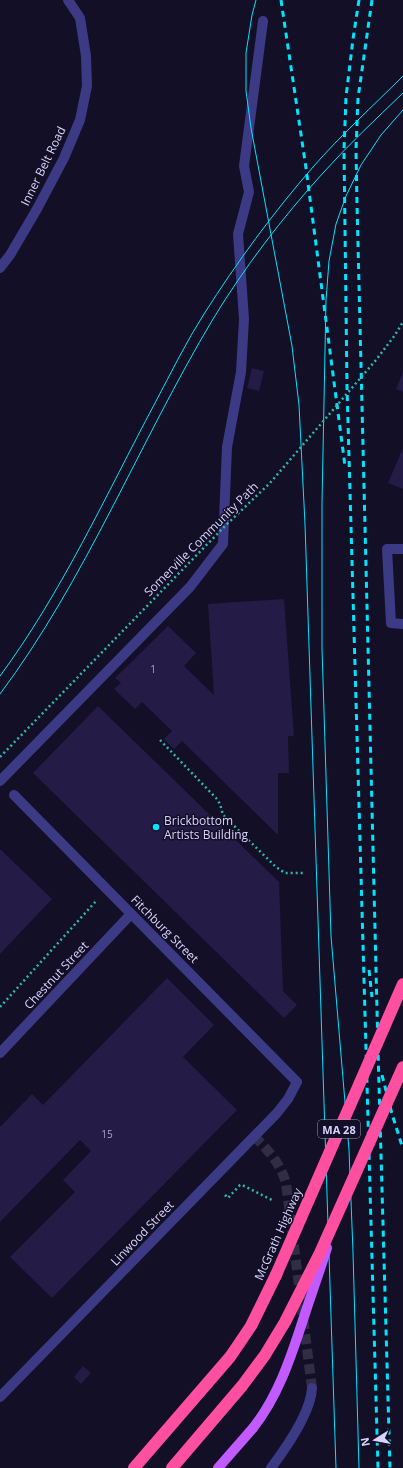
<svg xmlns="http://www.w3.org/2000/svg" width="403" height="1468" viewBox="0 0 403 1468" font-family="'Open Sans',sans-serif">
	<rect width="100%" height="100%" fill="#130f26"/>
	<path fill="#241b47" d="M252 368 264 371 259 391 247 388Z
		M403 372V392L396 389Z
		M403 448V489L388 483Z
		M284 599 294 736H288L289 773H278V835L182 741 174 749 164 739 172 731 142 702 135 709 114 689 121 683 115 678 168 626 196 653 184 666 214 695 208 604Z
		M98 706 279 882 283 991 297 1005 284 1018 33 773Z
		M0 849 52 899 0 954Z
		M167 978 214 1025 183 1057 237 1110 52 1298 10 1257 75 1192 63 1180 91 1151 80 1140 0 1222V1127L32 1094 43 1105Z
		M83 1366 91 1373 81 1384 74 1377Z"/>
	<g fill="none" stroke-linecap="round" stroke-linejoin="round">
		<path stroke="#312d47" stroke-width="10" stroke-dasharray="10 5" stroke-linecap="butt" d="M254 1136C269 1151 280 1163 286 1183L312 1388"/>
		<path stroke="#2fb8b0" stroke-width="2.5" stroke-dasharray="2 3" stroke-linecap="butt" d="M160 740 217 799 220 804 223 815 276 867 285 873H304
			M0 1007 97 900
			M225 1195 228 1198 240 1185H242L272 1200"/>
		<path stroke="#3d3a85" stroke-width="10" d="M403 549H387L391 623 403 624
			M0 781 190 587 223 544 227 447 241 372 244 319 238 234 249 192 244 166 263 21"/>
		<path stroke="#3d3a85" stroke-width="10" d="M0 268 10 255 37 209 64 158 80 120 87 86 86 56 80 18 68 0
			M0 1053 131 914
			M0 1397 277 1113 288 1099 297 1082 14 795
			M271 1468C286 1448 311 1413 312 1388"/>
		<path stroke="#c25bff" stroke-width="10" d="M218 1468 253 1428"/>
		<path stroke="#ff4fa3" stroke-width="12" d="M134 1468 230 1357 251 1326 276 1275"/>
		<path stroke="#00e5ff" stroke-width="1" d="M256 0 252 15 246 53V91L251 128 292 346 299 405 305 524 336 1468
			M0 676C62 592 106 495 155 403 171 373 186 342 204 314 237 262 273 213 313 167 341 135 373 106 403 76
			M0 694C86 579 139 443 213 319 244 268 282 218 323 173 348 145 376 119 403 93
			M359 1468 353 1252 349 1150 331 936 322 648V503L326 300 329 261 336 224 346 196 361 165 381 135 403 110"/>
		<path stroke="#00e5ff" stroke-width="3" stroke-dasharray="6 5" stroke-linecap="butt" d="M281 0 306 168 345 466
			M359 0 353 39 346 97 344 150 347 387 378 1468
			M372 0 358 98 356 150 357 204 378 1050 390 1468
			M369 970 372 997
			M382 1075 392 1114 403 1149"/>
		<path stroke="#2fb8b0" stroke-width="2.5" stroke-dasharray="2 3" stroke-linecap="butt" d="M0 757 225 526 270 483 376 360 395 335 403 322"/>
		<path stroke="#c25bff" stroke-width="10" d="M253 1428C277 1398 290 1360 302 1323 310 1298 319 1273 327 1248"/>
		<path stroke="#ff4fa3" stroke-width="12" d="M276 1275 403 984
			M172 1468 242 1386 265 1355 285 1322 320 1253 403 1067"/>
	</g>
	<circle fill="#00e5ff" stroke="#130f26" stroke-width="1.5" cx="156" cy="827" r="4"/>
	<g text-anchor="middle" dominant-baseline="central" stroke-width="3" stroke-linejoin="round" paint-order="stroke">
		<g font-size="10" fill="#aca6d1">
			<text x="153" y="669">1</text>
			<text x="107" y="1134">15</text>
		</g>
		<rect fill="#130f26" stroke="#9e99be" stroke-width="1" x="318" y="1120" width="42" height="18" rx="3"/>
		<g font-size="11" font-weight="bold" fill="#d9d4ff">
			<text x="339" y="1129">MA 28</text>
		</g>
		<g font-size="12" fill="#d9d4ff" stroke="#130f26">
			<text transform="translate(43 166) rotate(-64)">Inner Belt Road</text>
			<text transform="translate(201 539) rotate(-45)">Somerville Community Path</text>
			<text transform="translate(165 929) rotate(45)">Fitchburg Street</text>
			<text transform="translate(56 975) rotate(-47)">Chestnut Street</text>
			<text transform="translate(142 1233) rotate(-46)">Linwood Street</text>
			<text transform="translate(278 1234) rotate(-66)">McGrath Highway</text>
		</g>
		<g font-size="12" fill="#d9d4ff" stroke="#130f26" text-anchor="start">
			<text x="164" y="820">Brickbottom<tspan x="164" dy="14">Artists Building</tspan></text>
		</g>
	</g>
	<g transform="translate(375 1440) rotate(259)" stroke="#130f26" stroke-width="3" paint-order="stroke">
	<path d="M0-3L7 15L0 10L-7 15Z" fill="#d9d4ff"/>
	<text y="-6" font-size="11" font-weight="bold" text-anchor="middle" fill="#d9d4ff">N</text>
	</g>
</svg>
